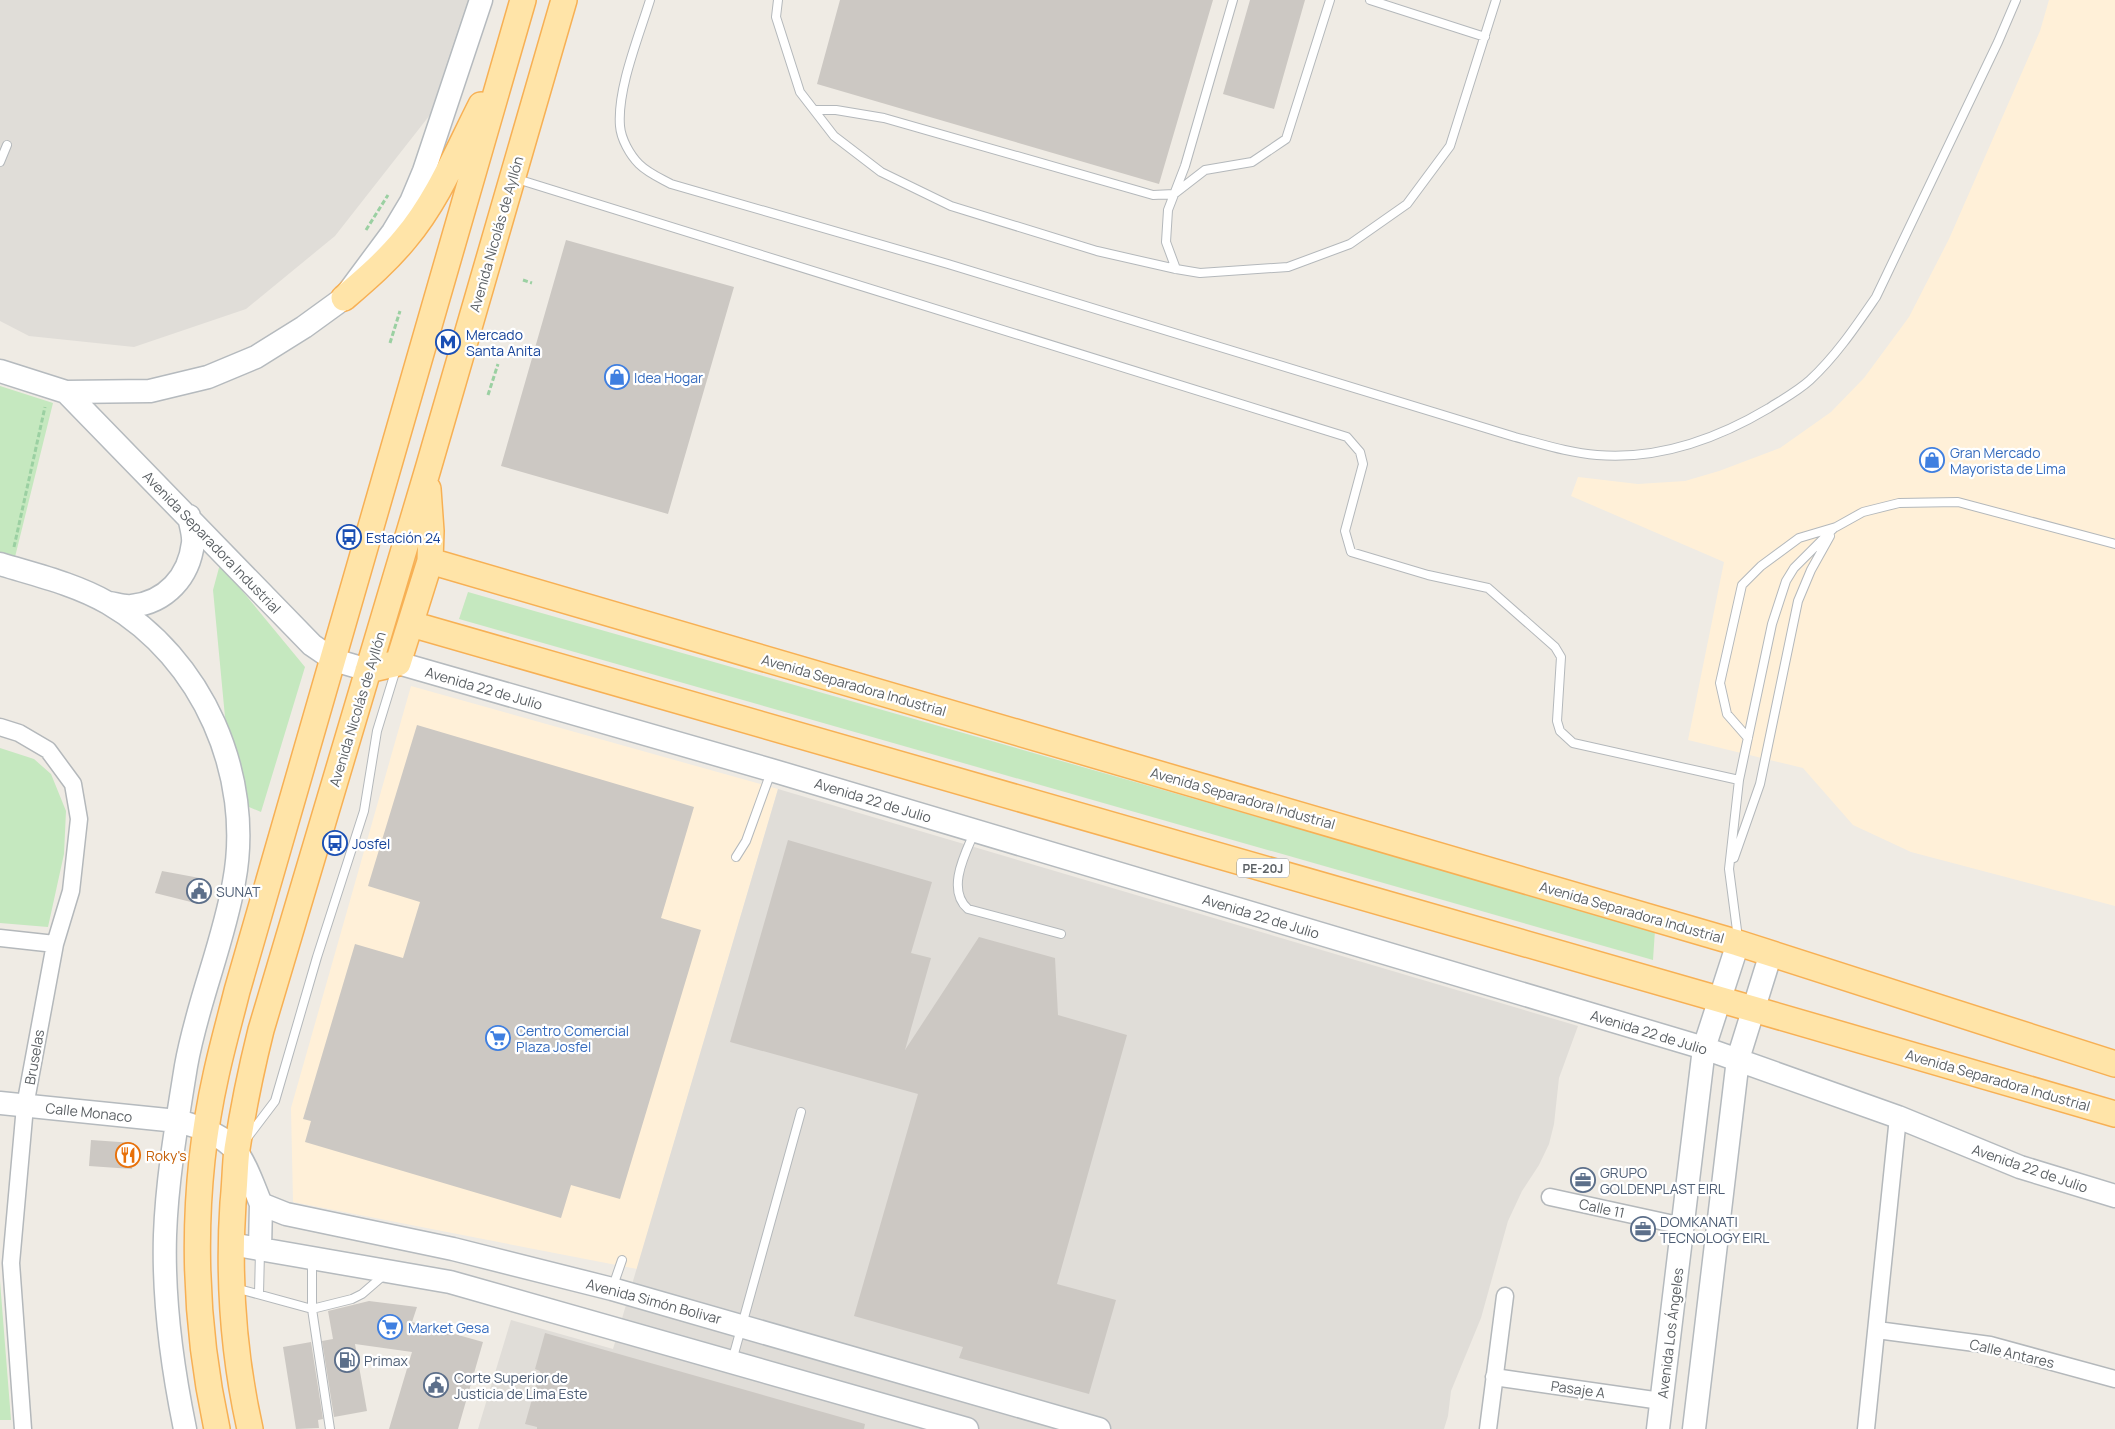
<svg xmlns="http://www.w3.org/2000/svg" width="2115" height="1429" viewBox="0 0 2115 1429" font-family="Manrope,sans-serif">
	<rect width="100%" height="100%" fill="#efebe4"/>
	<path fill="#fff0d8" d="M2049 0H2115V906L1911 852 1853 825 1803 768 1688 740 1724 562 1571 496 1578 477 1638 484 1685 481 1719 471 1780 448 1831 412 1864 378 1909 317 1949 239 2040 31Z
		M411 686 778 789 637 1269 293 1202 291 1108Z"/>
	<path fill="#e0ddd8" d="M0 0H471L444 97 335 236 246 309 134 347 29 336 0 321Z
		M778 789 1578 1026 1559 1078 1554 1124 1549 1144 1539 1165 1522 1191 1508 1221 1481 1318 1451 1391 1448 1416 1444 1429H478L511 1320 613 1349Z"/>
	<path fill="#c5e8bf" d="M0 386 53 403 15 557 0 552Z
		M220 564 305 667 261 812 249 807 225 717 213 590Z
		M468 592 1655 930 1653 960 459 619Z
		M0 748 34 759 51 774 66 811 64 854 48 927 0 923Z
		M0 1281 11 1420H0Z"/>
	<path fill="#ccc8c3" d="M840 0H1213L1159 184 817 84Z
		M1250 0H1305L1274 109 1223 94Z
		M566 240 734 287 668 514 501 466Z
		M417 725 694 807 661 918 701 930 620 1199 571 1185 561 1218 305 1142 311 1121 303 1119 355 944 403 958 420 902 368 886Z
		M788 840 932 882 911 953 931 958 905 1050 979 937 1055 958 1058 1015 1127 1035 1057 1284 1116 1300 1089 1394 959 1358 963 1347 854 1316 918 1094 730 1042Z
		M162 871 205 879 199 904 155 893Z
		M91 1140 134 1143 132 1169 89 1166Z
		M369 1301 417 1307 412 1322 483 1342 458 1429H389L412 1352 355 1344 367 1411 334 1417 322 1341 333 1339 328 1311Z
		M545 1333 865 1424 864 1429H537V1427L525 1424 540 1371 535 1369Z
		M311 1342 323 1419 318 1420 319 1428 296 1429 283 1347Z"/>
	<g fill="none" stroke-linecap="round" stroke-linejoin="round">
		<defs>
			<path id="lane" d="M650 0C639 36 617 89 620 126 621 139 630 155 639 164 648 173 660 178 671 184L948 264 1515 437C1542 444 1569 453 1597 455 1658 460 1717 439 1769 408 1783 399 1798 391 1810 380 1836 356 1856 326 1876 297L1998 42 2016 0
				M778 0 776 17 800 92 834 136 881 172 951 206 1097 251 1176 269 1200 273 1288 267 1350 244 1407 204 1450 146 1496 0
				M1370 0 1485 37
				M814 110H836L884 118 1153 195 1174 194 1205 170 1252 162 1286 139 1330 0
				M0 162 7 145
				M517 179 1347 437 1360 452 1363 464 1345 531 1351 552 1428 575 1488 588 1555 647 1561 657 1557 721 1560 731 1573 743 1739 780
				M1176 269 1166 242 1168 210 1185 166 1233 0
				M1748 738 1727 714 1720 683 1742 585 1761 566 1799 538 1836 527 1863 512 1899 503 1958 502 2115 544
				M974 833C965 854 946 890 968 909L1061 934
				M736 857 746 841 771 772
				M1734 858 1760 784 1798 601 1811 570 1830 536
				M1738 938 1729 869 1739 780 1772 624 1786 581 1794 568 1834 528
				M247 1138 275 1101 317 957 364 811 377 731 396 669
				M312 1259V1309L352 1299 362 1294 384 1275
				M613 1286 622 1260
				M235 1288 312 1309 330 1429
				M259 1294 260 1251
				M732 1361 801 1112"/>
			<path id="street" d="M0 727 19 733 48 750 73 784 79 819 71 891 55 944 25 1106 11 1263 23 1429
				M0 938 55 944
				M1550 1197 1683 1226
				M1877 1330 1990 1345 2115 1379
				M1494 1377 1661 1401
				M1488 1429 1505 1296
				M1866 1429 1898 1117"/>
			<path id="secondary" d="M0 371 66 392 312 645 334 660 368 670
				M66 392 150 391 208 377 256 357 304 327 344 298 393 232 411 202 424 171 481 0
				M0 564C36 575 75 584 108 603 203 658 254 776 234 882 223 945 197 1003 186 1066 177 1122 167 1179 165 1235 163 1300 172 1366 185 1429
				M109 603C116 604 124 607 132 606 166 602 189 577 193 543 194 534 190 524 189 516
				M398 663 771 770 1704 1048 1898 1117 2020 1167 2115 1196
				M0 1103 177 1121C198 1126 222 1134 236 1151 245 1161 255 1190 261 1204L286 1214 453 1249 612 1289 1099 1429
				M231 1244 450 1282 967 1429
				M260 1249 261 1204
				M1658 1429 1704 1048 1738 943
				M1694 1429 1738 1059 1771 953"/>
			<path id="primary" d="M344 298C366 279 387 261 405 239 438 200 458 150 481 105
				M430 561 1738 943 2115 1064
				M411 624 1753 1009 2115 1114
				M368 670 398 663 430 561 431 531 428 489
				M217 1429C192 1314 190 1191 216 1075 222 1047 230 1019 237 991L523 0
				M250 1429C233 1353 228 1280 233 1203 235 1185 235 1167 237 1149 243 1109 251 1070 261 1030L428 469 564 0"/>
		</defs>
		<use href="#lane" stroke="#b4b8bb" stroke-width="10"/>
		<use href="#street" stroke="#b4b8bb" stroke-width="19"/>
		<use href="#secondary" stroke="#b5babe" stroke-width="25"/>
		<use href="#primary" stroke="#f7b054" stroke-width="28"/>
		<path stroke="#9bd0a2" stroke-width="3" stroke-dasharray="5 2.5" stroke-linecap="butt" d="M366 230 388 195
			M523 280 532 283
			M390 343 400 311
			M488 395 498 364
			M14 547 45 407"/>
		<use href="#lane" stroke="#fff" stroke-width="8"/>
		<use href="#street" stroke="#fff" stroke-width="16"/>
		<use href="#secondary" stroke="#fff" stroke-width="22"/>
		<use href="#primary" stroke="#ffe4a8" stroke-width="25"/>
	</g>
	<defs>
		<symbol id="metro-ring" viewBox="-11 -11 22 22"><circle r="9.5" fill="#fff" stroke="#1a4fb4" stroke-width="1.5"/><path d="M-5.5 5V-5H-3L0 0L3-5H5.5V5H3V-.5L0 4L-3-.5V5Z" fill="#1a4fb4"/></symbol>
		<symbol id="shop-ring" viewBox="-11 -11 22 22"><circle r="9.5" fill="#fff" stroke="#3f7fe0" stroke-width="1.5"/><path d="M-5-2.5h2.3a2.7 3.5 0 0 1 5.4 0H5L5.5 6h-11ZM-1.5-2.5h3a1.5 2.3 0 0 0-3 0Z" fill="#3f7fe0"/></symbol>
		<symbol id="bus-ring" viewBox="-11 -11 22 22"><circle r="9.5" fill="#fff" stroke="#1a4fb4" stroke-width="1.5"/><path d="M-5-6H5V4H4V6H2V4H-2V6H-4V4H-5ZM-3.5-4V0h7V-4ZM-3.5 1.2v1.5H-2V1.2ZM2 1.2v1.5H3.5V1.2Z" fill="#1a4fb4"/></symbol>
		<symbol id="civic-ring" viewBox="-11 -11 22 22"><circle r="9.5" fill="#fff" stroke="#5c6f8a" stroke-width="1.5"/><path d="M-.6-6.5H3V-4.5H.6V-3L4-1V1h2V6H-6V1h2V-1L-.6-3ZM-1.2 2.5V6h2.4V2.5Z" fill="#5c6f8a"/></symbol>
		<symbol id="supermarket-ring" viewBox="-11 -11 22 22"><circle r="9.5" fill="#fff" stroke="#3f7fe0" stroke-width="1.5"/><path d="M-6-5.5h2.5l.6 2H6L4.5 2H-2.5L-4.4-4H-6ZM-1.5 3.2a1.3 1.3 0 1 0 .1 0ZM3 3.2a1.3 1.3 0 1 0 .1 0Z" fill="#3f7fe0"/></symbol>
		<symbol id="restaurant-ring" viewBox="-11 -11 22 22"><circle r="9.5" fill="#fff" stroke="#e8710a" stroke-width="1.5"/><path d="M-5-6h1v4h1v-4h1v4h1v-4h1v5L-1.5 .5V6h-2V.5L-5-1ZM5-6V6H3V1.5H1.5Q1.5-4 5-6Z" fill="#e8710a"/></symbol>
		<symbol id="office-ring" viewBox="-11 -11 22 22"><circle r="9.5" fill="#fff" stroke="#5c6f8a" stroke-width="1.5"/><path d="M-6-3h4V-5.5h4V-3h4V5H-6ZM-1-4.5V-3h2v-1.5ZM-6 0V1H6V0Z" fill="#5c6f8a"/></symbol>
		<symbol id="fuel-ring" viewBox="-11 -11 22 22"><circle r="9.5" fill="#fff" stroke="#5c6f8a" stroke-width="1.5"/><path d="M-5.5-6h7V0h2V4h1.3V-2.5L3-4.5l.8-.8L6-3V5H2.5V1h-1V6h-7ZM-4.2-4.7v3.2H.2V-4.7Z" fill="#5c6f8a"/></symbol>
	</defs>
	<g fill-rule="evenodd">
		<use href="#metro-ring" x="434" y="328" width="28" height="28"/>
		<use href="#shop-ring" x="603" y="363" width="28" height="28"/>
		<use href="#shop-ring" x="1918" y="446" width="28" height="28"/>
		<use href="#bus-ring" x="335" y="523" width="28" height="28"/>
		<use href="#bus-ring" x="321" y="829" width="28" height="28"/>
		<use href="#civic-ring" x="185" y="877" width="28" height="28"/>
		<use href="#supermarket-ring" x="484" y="1024" width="28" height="28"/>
		<use href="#restaurant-ring" x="114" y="1141" width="28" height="28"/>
		<use href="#office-ring" x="1569" y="1166" width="28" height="28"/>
		<use href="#office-ring" x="1629" y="1215" width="28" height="28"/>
		<use href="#supermarket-ring" x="376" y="1313" width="28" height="28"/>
		<use href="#fuel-ring" x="333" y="1346" width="28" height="28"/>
		<use href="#civic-ring" x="422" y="1371" width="28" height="28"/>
	</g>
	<g text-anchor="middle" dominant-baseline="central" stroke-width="4.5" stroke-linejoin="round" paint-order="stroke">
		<rect fill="#fff" stroke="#8d9093" stroke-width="1" x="1237" y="858.5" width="52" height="19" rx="4"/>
		<g font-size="12" font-weight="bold" fill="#5c6165">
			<text x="1263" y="868">PE-20J</text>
		</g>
		<g font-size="14" fill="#5c6165" stroke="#fff">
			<text transform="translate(496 234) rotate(-74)">Avenida Nicolás de Ayllón</text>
			<text transform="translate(212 542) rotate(46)">Avenida Separadora Industrial</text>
			<text transform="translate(854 685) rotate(16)">Avenida Separadora Industrial</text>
			<text transform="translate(484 688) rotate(16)">Avenida 22 de Julio</text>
			<text transform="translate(357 709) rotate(-73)">Avenida Nicolás de Ayllón</text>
			<text transform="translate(1243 798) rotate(16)">Avenida Separadora Industrial</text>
			<text transform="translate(873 800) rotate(17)">Avenida 22 de Julio</text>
			<text transform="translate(1632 912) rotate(16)">Avenida Separadora Industrial</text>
			<text transform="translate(1261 916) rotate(17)">Avenida 22 de Julio</text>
			<text transform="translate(1649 1032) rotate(17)">Avenida 22 de Julio</text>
			<text transform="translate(34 1057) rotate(-80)">Bruselas</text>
			<text transform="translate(1998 1080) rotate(16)">Avenida Separadora Industrial</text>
			<text transform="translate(89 1112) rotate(6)">Calle Monaco</text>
			<text transform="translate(2030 1168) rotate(19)">Avenida 22 de Julio</text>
			<text transform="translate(1602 1208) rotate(12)">Calle 11</text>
			<text transform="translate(654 1301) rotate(15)">Avenida Simón Bolivar</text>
			<text transform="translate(1670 1333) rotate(-83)">Avenida Los Ángeles</text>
			<text transform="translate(2012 1353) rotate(13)">Calle Antares</text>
			<text transform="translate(1578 1389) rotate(8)">Pasaje A</text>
		</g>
		<g font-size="14" fill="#164399" stroke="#fff" text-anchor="start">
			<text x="466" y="334">Mercado<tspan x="466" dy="16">Santa Anita</tspan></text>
			<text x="366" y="537">Estación 24</text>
			<text x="352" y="843">Josfel</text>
		</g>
		<g font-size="14" fill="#366cbe" stroke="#fff" text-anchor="start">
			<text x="634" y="377">Idea Hogar</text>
			<text x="1950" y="452">Gran Mercado<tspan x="1950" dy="16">Mayorista de Lima</tspan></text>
			<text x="516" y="1030">Centro Comercial<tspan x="516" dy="16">Plaza Josfel</tspan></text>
			<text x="408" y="1327">Market Gesa</text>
		</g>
		<g font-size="14" fill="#4e5e75" stroke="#fff" text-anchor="start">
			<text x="216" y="891">SUNAT</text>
			<text x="1600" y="1172">GRUPO<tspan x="1600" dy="16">GOLDENPLAST EIRL</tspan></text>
			<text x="1660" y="1221">DOMKANATI<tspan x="1660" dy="16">TECNOLOGY EIRL</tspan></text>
			<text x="364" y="1360">Primax</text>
			<text x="454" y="1377">Corte Superior de<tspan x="454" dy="16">Justicia de Lima Este</tspan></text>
		</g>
		<g font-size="14" fill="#c56008" stroke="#fff" text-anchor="start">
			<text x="146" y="1155">Roky's</text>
		</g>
	</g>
</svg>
